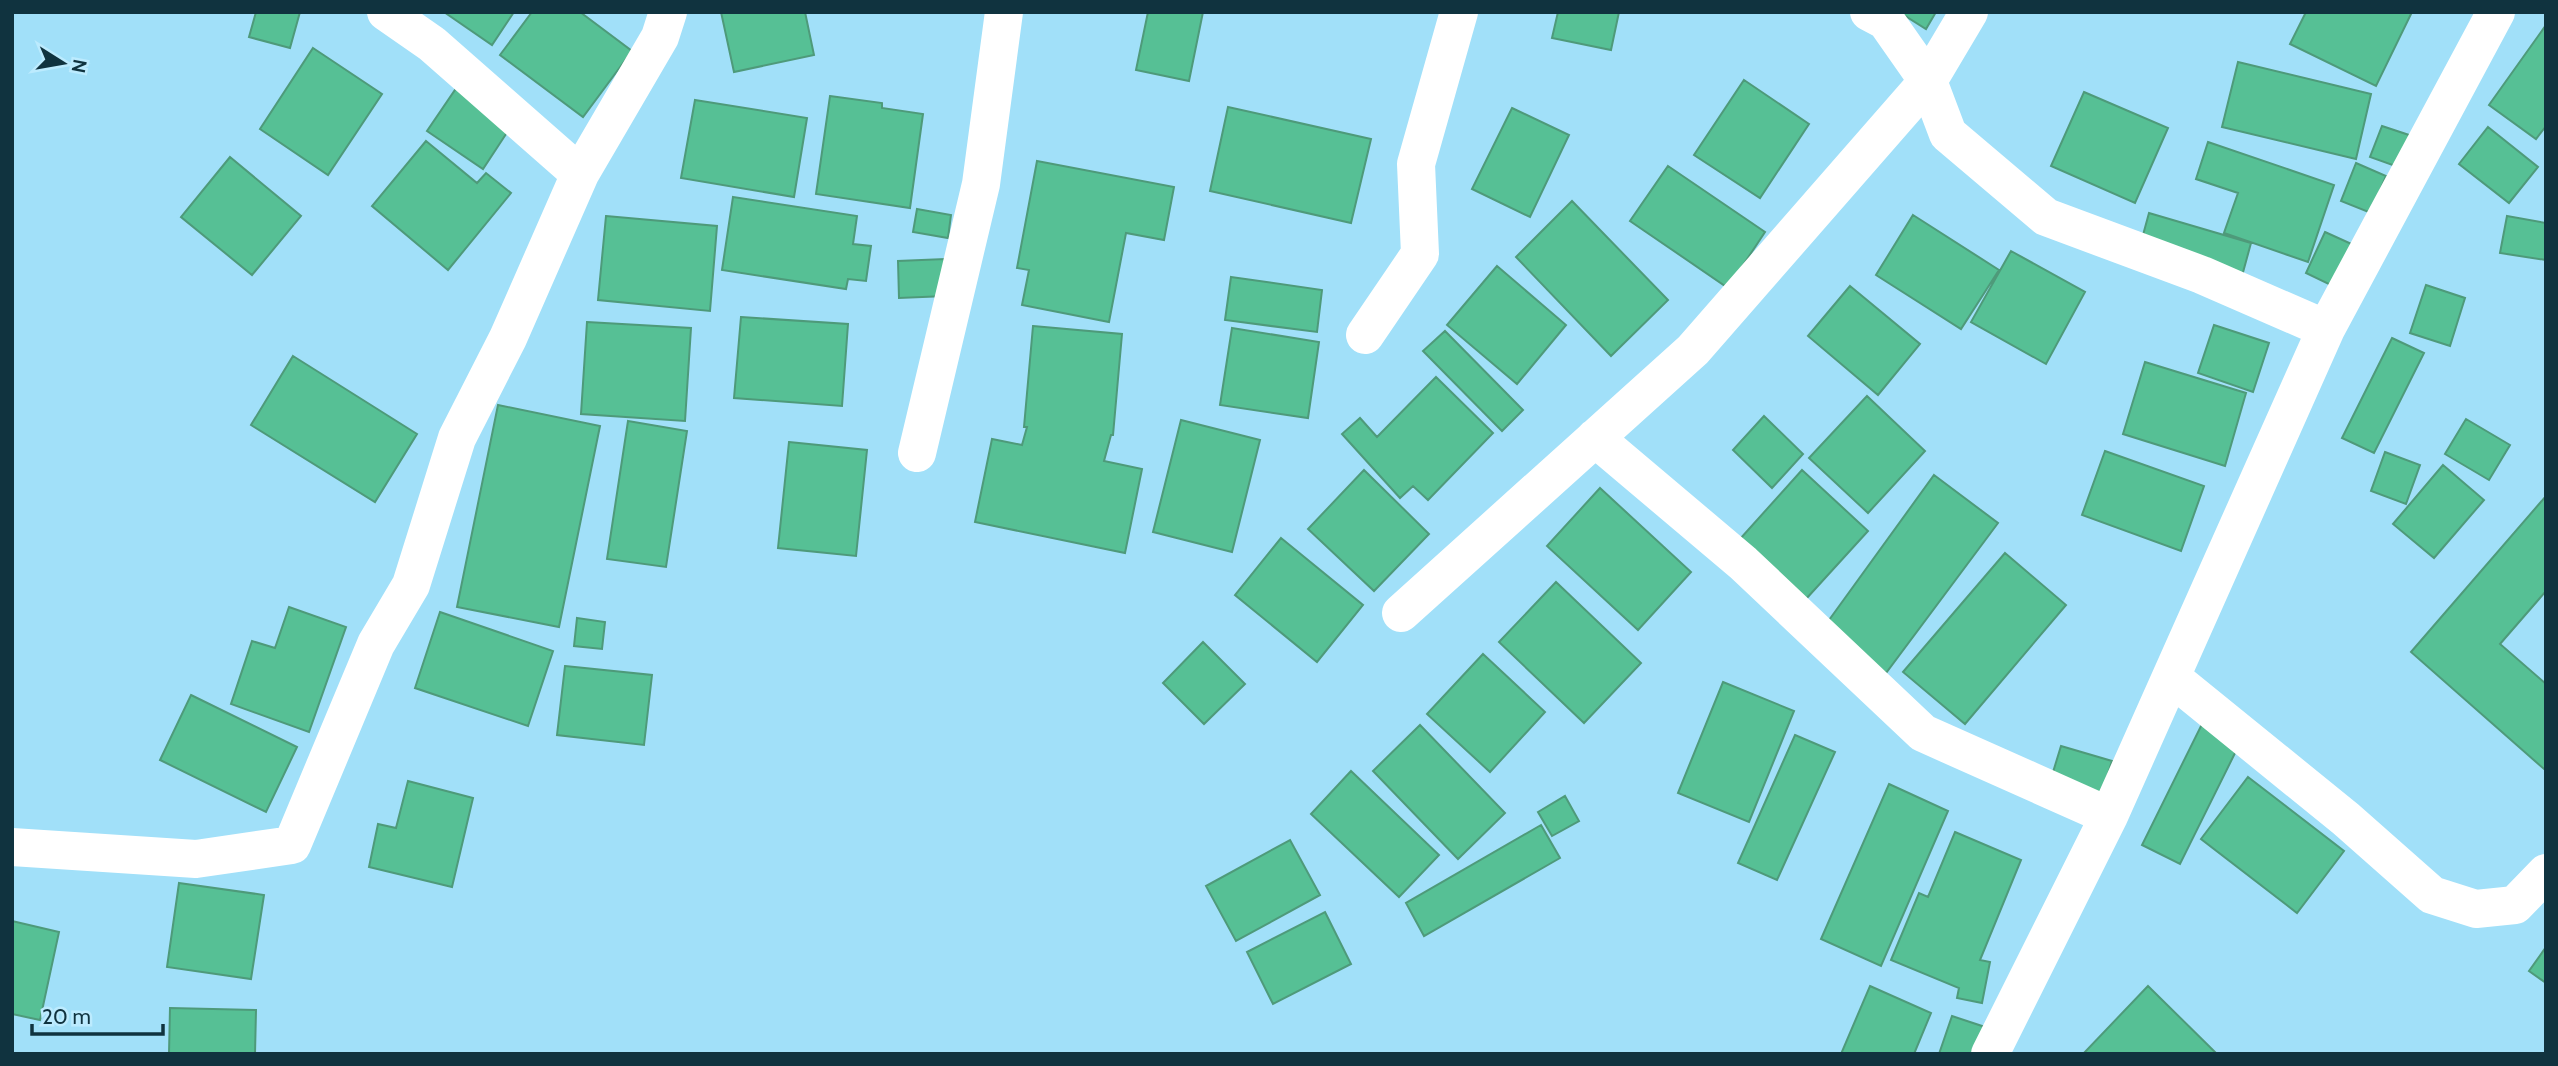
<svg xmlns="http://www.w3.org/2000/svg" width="2558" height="1066" viewBox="0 0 2558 1066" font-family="Cabin,sans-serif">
	<rect width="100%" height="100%" fill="#a1e0f9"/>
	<path fill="#56c095" stroke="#4e9a7a" stroke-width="2" d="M256 12H300L290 48 249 37Z
		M444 12H514L492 45Z
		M532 12H580L632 51 583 117 500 55Z
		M721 12H805L814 55 734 72Z
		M1148 12H1203L1189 81 1136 70Z
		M1558 12H1619L1611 50 1552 38Z
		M1899 12H1936L1926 29Z
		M2306 12H2412L2376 86 2290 44Z
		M2546 25V126L2536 139 2489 105Z
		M313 48 382 94 328 175 260 129Z
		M2238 62 2371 94 2356 159 2222 127Z
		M1744 80 1809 124 1760 198 1694 155Z
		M457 87 512 125 483 169 427 131Z
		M2084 92 2168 128 2135 203 2051 166Z
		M830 96 882 103V108L923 114 910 208 816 194Z
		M695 100 807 118 794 197 681 178Z
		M1228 107 1371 139 1351 223 1210 191Z
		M1512 108 1569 135 1530 217 1472 189Z
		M2382 126 2412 136 2401 168 2370 157Z
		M2488 127 2538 167 2509 203 2459 164Z
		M426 141 477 183 486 173 511 193 448 270 372 206Z
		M2208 142 2334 185 2308 262 2224 233 2238 193 2196 179Z
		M230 157 301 216 252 275 181 217Z
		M1037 161 1174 187 1164 240 1126 233 1109 322 1022 305 1029 270 1017 268Z
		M2356 163 2386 176 2371 213 2341 201Z
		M1668 166 1765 232 1728 288 1630 221Z
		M733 197 857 216 853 244 871 246 866 281 848 279 846 289 722 270Z
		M1572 201 1668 300 1611 356 1516 257Z
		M917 209 951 215 948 238 913 232Z
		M2149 213 2251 243 2242 276 2140 246Z
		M1913 215 1999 270 1961 329 1876 275Z
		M606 216 717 226 710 311 598 300Z
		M2507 216 2546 223V260L2500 253Z
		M2325 232 2356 246 2337 288 2306 273Z
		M2011 251 2085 292 2046 364 1971 322Z
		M945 259 946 296 899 298 898 261Z
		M1497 266 1566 325 1517 384 1447 325Z
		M1231 277 1322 290 1317 332 1225 320Z
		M2426 285 2465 298 2450 346 2410 333Z
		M1850 286 1920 344 1878 395 1808 336Z
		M741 317 848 324 842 406 734 398Z
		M587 322 691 328 685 421 581 414Z
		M2214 325 2269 343 2253 392 2198 373Z
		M1033 326 1122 334 1113 435H1111L1104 461 1142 469 1125 553 975 522 992 439 1022 445 1027 427H1024Z
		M1232 328 1319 342 1308 418 1220 405Z
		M1445 331 1523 410 1502 431 1423 351Z
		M2392 338 2424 353 2374 453 2342 438Z
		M293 356 417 434 375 502 251 425Z
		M2145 362 2246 393 2225 466 2123 434Z
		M1436 377 1493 433 1428 500 1413 486 1400 498 1342 434 1360 418 1377 437Z
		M1867 396 1925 451 1868 513 1809 458Z
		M498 405 600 426 559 627 457 607Z
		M1764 416 1803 454 1772 488 1733 450Z
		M2466 419 2510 445 2489 480 2445 454Z
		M1181 420 1260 440 1232 552 1153 532Z
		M628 421 687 431 666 567 607 559Z
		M789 442 867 450 856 556 778 548Z
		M2105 451 2204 486 2181 551 2082 515Z
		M2385 452 2420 465 2406 504 2371 491Z
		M2443 465 2484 500 2434 558 2393 524Z
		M1364 470 1429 534 1374 591 1308 529Z
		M1802 470 1868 531 1806 599 1740 539Z
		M1934 475 1998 523 1886 673 1824 627Z
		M1600 488 1691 572 1638 630 1547 546Z
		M2546 496V591L2500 644 2546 684V767L2544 769 2411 652Z
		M1281 538 1363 605 1317 662 1235 595Z
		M2005 553 2066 605 1965 724 1903 672Z
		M1556 582 1641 663 1584 723 1499 642Z
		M289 607 346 627 309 732 231 704 252 641 275 648Z
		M440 612 553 651 528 726 415 688Z
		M577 618 605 622 602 649 574 646Z
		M1203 642 1245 684 1204 724 1163 683Z
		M1483 654 1545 712 1490 772 1427 714Z
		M565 666 652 675 644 745 557 735Z
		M1723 682 1794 711 1749 822 1678 793Z
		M191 695 297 747 266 812 160 760Z
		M2204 720 2242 739 2180 864 2142 845Z
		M1420 725 1505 813 1458 859 1373 771Z
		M1795 735 1835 752 1777 880 1738 863Z
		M2061 746 2112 761 2101 797 2050 782Z
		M1351 771 1439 855 1399 897 1311 814Z
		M2248 777 2344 851 2297 913 2201 839Z
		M408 781 473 798 452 887 369 867 378 824 396 828Z
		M1889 784 1948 811 1881 966 1821 939Z
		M1565 796 1579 821 1552 836 1538 812Z
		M1541 825 1560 858 1424 936 1406 903Z
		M1955 832 2021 860 1980 960 1990 962 1982 1003 1957 998 1959 988 1891 960 1919 893 1928 897Z
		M1290 840 1320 895 1236 941 1206 886Z
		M179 883 264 895 251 979 167 967Z
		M1325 912 1351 964 1273 1004 1247 952Z
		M12 921 59 932 40 1020 12 1014Z
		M2546 947V983L2529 971Z
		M1870 986 1931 1013 1914 1054H1841Z
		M2148 986 2217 1054H2083Z
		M170 1008 256 1010 255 1054H169Z
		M1952 1016 1985 1027 1976 1054H1939Z"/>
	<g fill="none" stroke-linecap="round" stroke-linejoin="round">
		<path stroke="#fff" stroke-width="38" d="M386 12 432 44 580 174
			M1869 12 1886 21 1928 81 1948 134 2046 217 2202 275 2326 329
			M1365 335 1420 254 1416 164 1459 12
			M1595 438 1743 563 1923 733 2109 816
			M917 453 981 184 1004 12
			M1401 613 1693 350 1928 81 1969 12
			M2171 677 2346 819 2432 895 2476 909 2515 905 2546 873
			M12 847 196 859 292 845 376 644 411 585 457 438 508 338 580 174 660 37 668 12
			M1990 1054 2109 816 2326 329 2496 12"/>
	</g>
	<rect width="2558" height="1066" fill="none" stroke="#10333f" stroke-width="28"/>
	<g transform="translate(63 63) rotate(101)" stroke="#bcebfe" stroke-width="5" paint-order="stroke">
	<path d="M0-5L12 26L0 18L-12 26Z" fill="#10333f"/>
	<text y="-10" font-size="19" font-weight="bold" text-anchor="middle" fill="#10333f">N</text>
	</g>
	<path d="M32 1024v10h131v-10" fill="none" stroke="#10333f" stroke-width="3.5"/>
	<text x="42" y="1024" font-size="21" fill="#10333f" stroke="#bcebfe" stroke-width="5" paint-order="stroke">20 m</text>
</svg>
